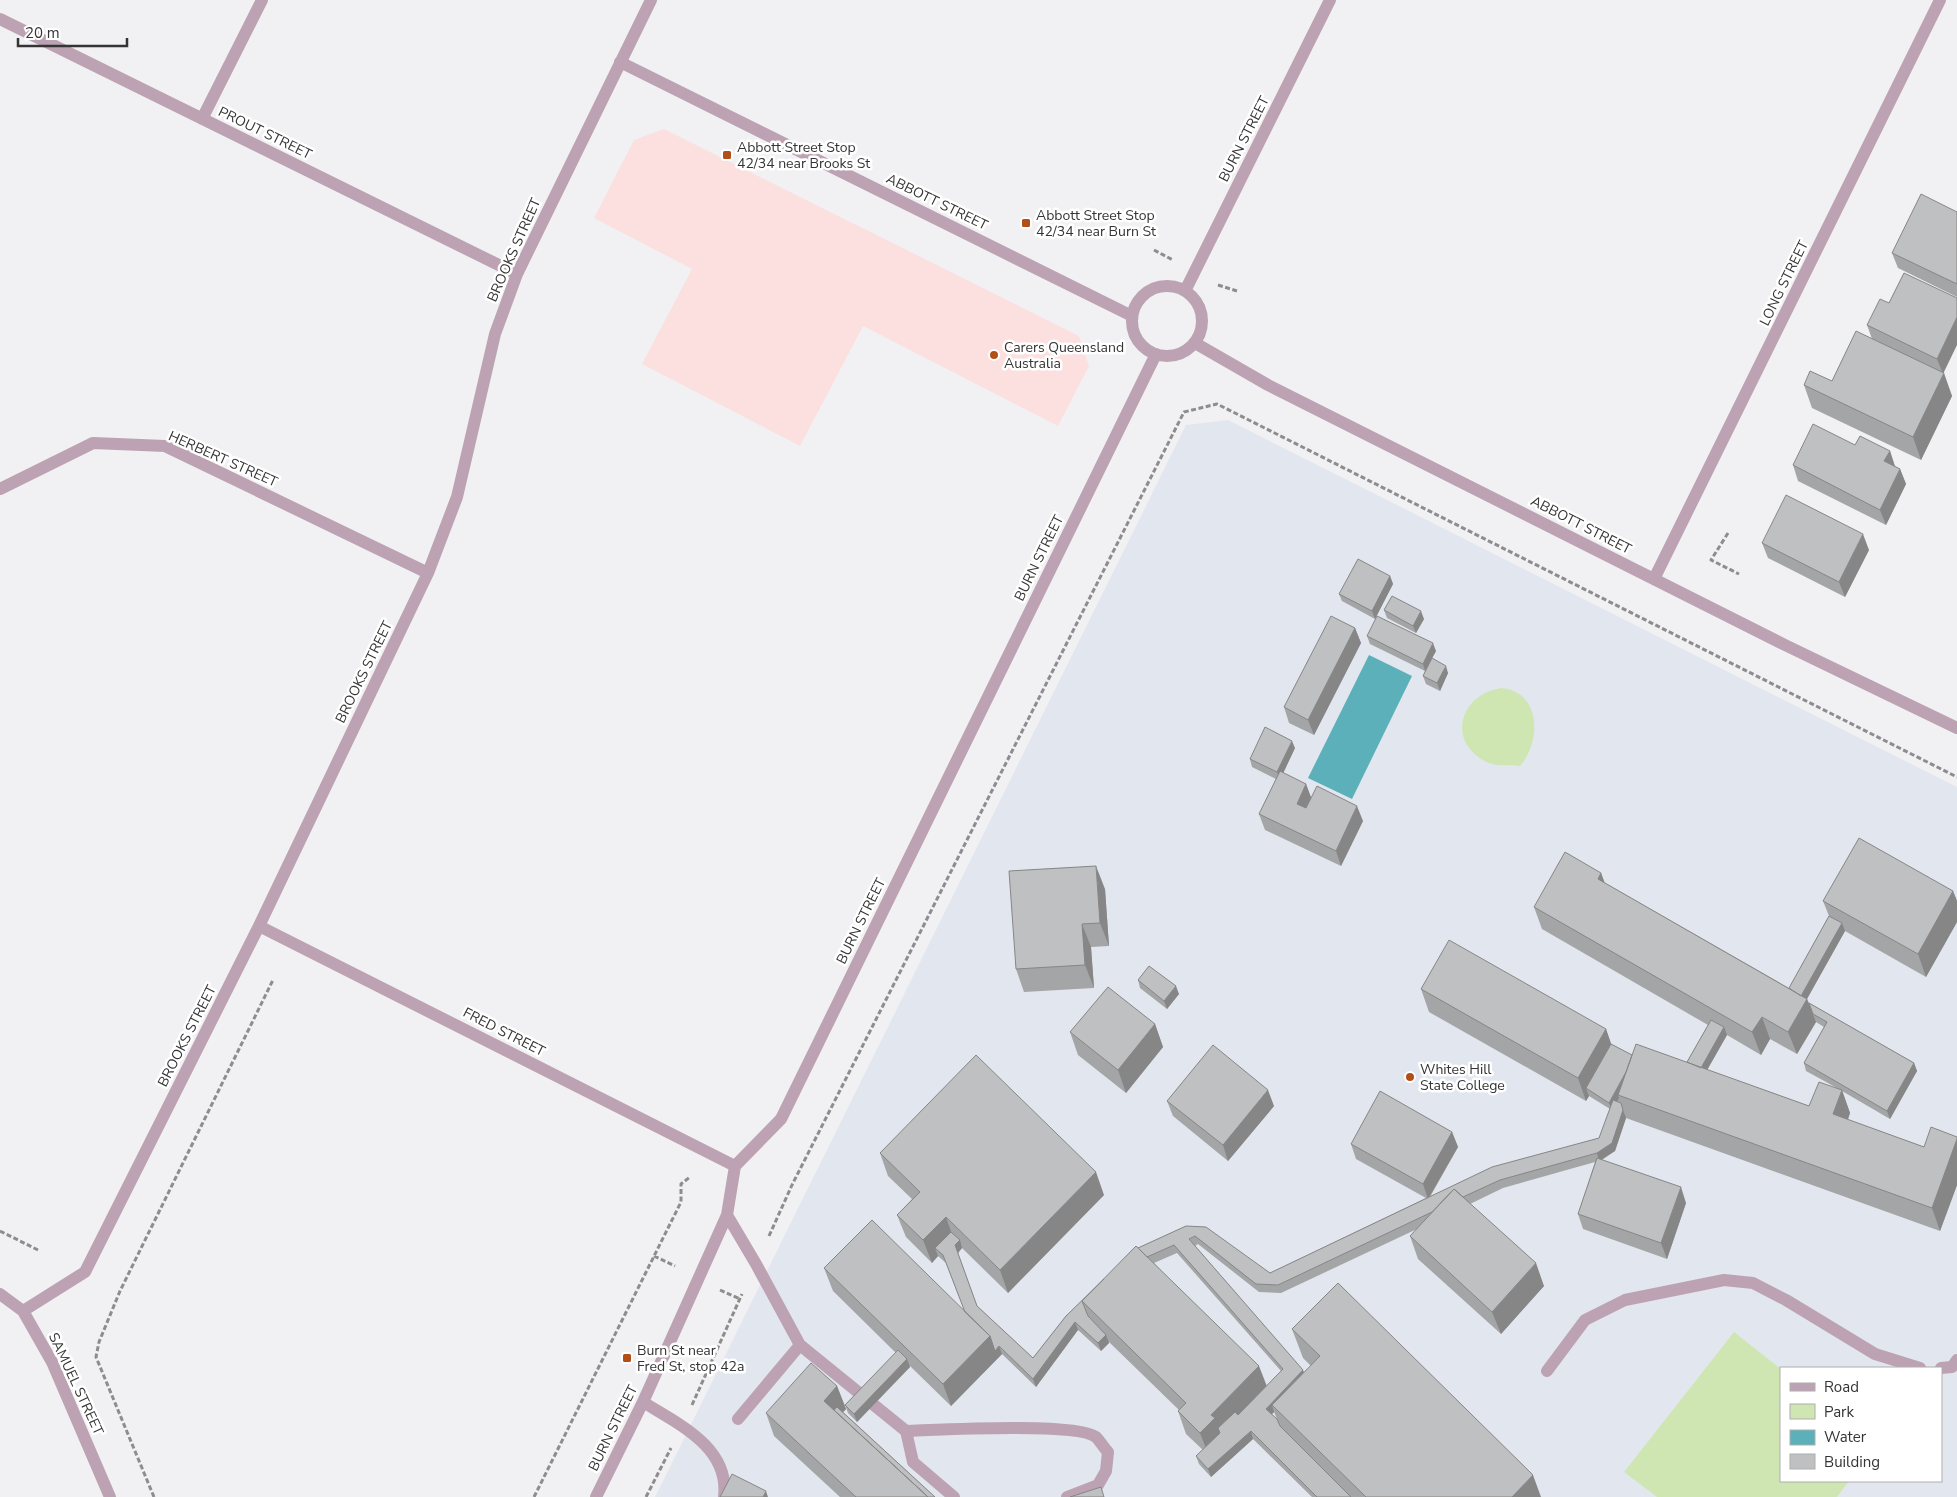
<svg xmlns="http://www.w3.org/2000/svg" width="1957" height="1497" viewBox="0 0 1957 1497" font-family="'Nunito Sans',sans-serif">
	<rect width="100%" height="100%" fill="#f1f1f3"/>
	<path fill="#fbe0df" d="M664 129 1079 336 1089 366 1058 426 863 326 800 446 642 364 692 269 594 218 634 140Z"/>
	<path fill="#e2e7ef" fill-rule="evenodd" d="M1228 420 1957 787V1497H655L1186 425ZM1781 1368H1941V1481H1781Z"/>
	<path fill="#cfe6b3" d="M1501 688C1541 691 1542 741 1520 766 1509 764 1500 767 1489 763 1446 744 1458 695 1501 688Z
		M1734 1332 1781 1369V1481H1849L1837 1497H1657L1624 1472Z"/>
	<path fill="#5bb0b9" d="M1369 655 1412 676 1352 799 1308 778Z"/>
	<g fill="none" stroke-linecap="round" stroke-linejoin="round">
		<path stroke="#8d8d8f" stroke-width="3" stroke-dasharray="5 2.5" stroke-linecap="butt" d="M1154 250 1173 260
			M1218 285 1237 291
			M1728 533 1711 560 1739 574
			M0 1231 38 1250
			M769 1236 792 1185 1184 412 1217 404 1957 777
			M654 1256 675 1266
			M720 1290 740 1299
			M692 1405 742 1294
			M154 1497 96 1357 99 1342 120 1291 273 980
			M534 1497 681 1202V1184L690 1177
			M646 1497 671 1448"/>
		<path stroke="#bca2b2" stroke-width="12" d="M0 19 517 274
			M620 62 1132 316
			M202 119 262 0
			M1132 321a35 35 0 1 1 70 0a35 35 0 1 1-70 0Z
			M1185 291 1330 0
			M1195 343 1268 385 1785 645 1957 728
			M0 489 93 443 165 446 428 573
			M1654 579 1940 0
			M259 926 735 1166
			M727 1215 756 1264 800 1345 906 1431 913 1462 954 1497
			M0 1294 23 1311 52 1362 110 1497
			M23 1311 85 1272 259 926 428 573 457 497 495 334 517 274 651 0
			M1941 1368 1952 1367 1957 1360
			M1547 1371 1585 1320 1625 1300 1724 1280 1753 1283 1786 1300 1875 1354 1920 1368
			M643 1402C678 1424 730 1447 724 1497
			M738 1419 800 1345
			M906 1431C938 1430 1076 1422 1096 1437 1100 1441 1104 1448 1108 1452L1106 1471 1098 1485 1067 1497
			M596 1497 643 1402 727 1215 735 1166 781 1119 1156 354"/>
	</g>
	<path fill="#a4a5a6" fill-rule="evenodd" d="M1957 212V297L1898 268 1892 253Z
		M1904 273 1952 396 1921 460 1812 408 1804 385 1832 381 1872 339 1867 325 1889 303Z
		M1855 445 1890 451 1895 466 1900 469 1906 484 1886 525 1798 481 1793 465Z
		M1762 543 1869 550 1845 597 1768 558Z
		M1390 576 1393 584 1375 619 1342 601 1339 594Z
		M1384 610 1424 619 1416 633 1387 618Z
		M1355 628 1361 643 1314 735 1289 723 1284 707Z
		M1367 636 1436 651 1432 658 1448 673 1440 691 1426 684 1423 676 1425 671 1370 644Z
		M1295 748 1283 773 1306 784 1311 798 1363 821 1341 866 1265 830 1259 814 1276 779 1252 767 1250 759Z
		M1601 873 1605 883 1789 988 1829 916 1823 901 1953 891 1957 901V922L1926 977 1845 931 1807 999 1809 1003 1914 1063 1917 1071 1890 1119 1842 1091 1850 1113 1848 1120 1924 1147 1957 1137V1185L1940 1231 1626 1118 1615 1151 1602 1160 1686 1203 1667 1259 1583 1229 1578 1214 1595 1162 1503 1188 1470 1204 1544 1286 1501 1334 1418 1259 1410 1236 1417 1229 1281 1293 1259 1292 1198 1244 1195 1246 1304 1372 1311 1366 1303 1358 1292 1329 1541 1497H1312L1253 1439 1211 1477 1199 1464 1196 1456 1203 1450 1186 1434 1178 1411 1179 1410 1109 1342V1343L1101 1351 1078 1330 1036 1387 1002 1354 951 1406 910 1366V1367L857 1422 848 1413 845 1405 896 1353 833 1291 824 1268 965 1312 946 1263 938 1256 932 1263 906 1237 897 1215 912 1199 888 1176 880 1153 1104 1195 1008 1293 962 1248 958 1253 977 1306 1033 1358 1066 1316 1138 1248 1186 1226 1270 1273 1426 1198 1356 1159 1351 1144 1452 1132 1458 1147 1430 1197 1599 1138 1610 1109 1589 1096 1586 1101 1429 1012 1421 989 1606 1029 1611 1044 1632 1055 1687 1062 1708 1025 1542 929 1534 907ZM1816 1022 1824 1027 1804 1063 1806 1071 1837 1088 1809 1106 1707 1070 1727 1035 1761 1055 1770 1039 1797 1054ZM1177 1253 1281 1371 1267 1386 1154 1263ZM1274 1412 1277 1419 1272 1414Z
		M1105 889 1109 946 1091 947 1094 988 1024 992 1016 969Z
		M1138 980 1179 994 1167 1009 1140 988Z
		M1155 1024 1163 1047 1126 1093 1078 1055 1070 1032Z
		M1167 1101 1274 1106 1228 1161 1173 1116Z
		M837 1386 846 1409 843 1412 935 1497H840L774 1436 766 1413Z"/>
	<path fill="#868687" d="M1957 317V345L1943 374 1937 359Z
		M1944 373 1952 396 1921 460 1913 437Z
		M1890 451 1895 467 1884 461Z
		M1900 469 1906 484 1886 525 1880 510Z
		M1863 534 1869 550 1845 597 1839 582Z
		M1390 576 1393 584 1375 619 1372 611Z
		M1421 611 1424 619 1416 633 1413 626Z
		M1355 628 1361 643 1314 735 1308 720Z
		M1433 643 1436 651 1425 671 1423 664Z
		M1446 666 1448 673 1440 691 1437 683Z
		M1292 741 1295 748 1280 780 1277 772Z
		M1306 784 1312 800 1302 819 1297 804Z
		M1357 806 1363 821 1341 866 1336 851Z
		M1096 866 1105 889 1109 946 1100 923Z
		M1601 873 1609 896 1598 879Z
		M1953 891 1957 901V922L1926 977 1918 954Z
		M1842 923 1845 931 1803 1006 1800 998Z
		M1082 924 1091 947 1094 988 1085 965Z
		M1176 986 1179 994 1167 1009 1164 1001Z
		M1807 999 1816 1022 1797 1054 1788 1032Z
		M1762 1017 1770 1039 1761 1055 1752 1032Z
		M1155 1024 1163 1047 1126 1093 1118 1070Z
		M1724 1027 1727 1035 1698 1086 1695 1078Z
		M1606 1029 1614 1052 1586 1088 1589 1096 1586 1101 1578 1078Z
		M1914 1063 1917 1071 1890 1119 1887 1111Z
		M1628 1069 1618 1095 1619 1098 1612 1110 1609 1103Z
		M1268 1090 1274 1106 1228 1161 1223 1145Z
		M1842 1090 1850 1113 1841 1137 1833 1114Z
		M1623 1110 1626 1118 1615 1151 1599 1161 1597 1153Z
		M1452 1132 1458 1147 1428 1199 1423 1184Z
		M1957 1139V1185L1940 1231 1932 1208Z
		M1096 1172 1104 1195 1008 1293 1000 1270Z
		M1681 1187 1686 1203 1667 1259 1661 1243Z
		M946 1217 954 1240 935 1248 938 1256 932 1263 923 1240Z
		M960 1240 962 1248 958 1253 955 1245Z
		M1536 1263 1544 1286 1501 1334 1492 1312Z
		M1075 1322 1078 1330 1036 1387 1033 1379Z
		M1106 1335 1109 1343 1101 1351 1098 1343Z
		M990 1336 999 1346 1002 1354 951 1406 943 1384Z
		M907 1359 910 1367 857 1422 854 1414Z
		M1259 1366 1268 1389 1209 1456 1200 1433 1211 1415Z
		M1303 1370 1306 1378 1272 1405 1274 1412 1269 1417 1266 1409Z
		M837 1386 846 1409 835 1421 824 1401Z
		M1251 1431 1253 1439 1211 1477 1208 1469Z
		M1533 1475 1541 1497H1512Z
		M766 1491 768 1497H763Z"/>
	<path fill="#bfc0c1" stroke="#868687" d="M1921 194 1957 212V284L1892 253Z
		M1904 273 1957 298V317L1937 359 1867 325 1880 299 1889 303Z
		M1856 331 1944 373 1913 437 1804 385 1810 371 1832 381Z
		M1813 424 1855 445 1860 436 1890 451 1884 461 1900 469 1880 510 1793 465Z
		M1786 495 1863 534 1839 582 1762 543Z
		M1358 559 1390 576 1372 611 1339 594Z
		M1392 596 1421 611 1413 626 1384 610Z
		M1331 616 1355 628 1308 720 1284 707Z
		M1377 616 1433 643 1423 664 1367 636Z
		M1432 658 1446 666 1437 683 1423 676Z
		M1265 727 1292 741 1277 772 1250 759Z
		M1280 771 1306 784 1297 804 1306 808 1317 786 1357 806 1336 851 1259 814Z
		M1859 838 1953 891 1918 954 1823 901Z
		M1565 852 1601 873 1598 879 1807 999 1788 1032 1762 1017 1752 1032 1534 907Z
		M1096 866 1100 923 1082 924 1085 965 1016 969 1009 871Z
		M1829 916 1842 923 1801 996 1789 988Z
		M1449 940 1606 1029 1578 1078 1421 989Z
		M1149 966 1176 986 1164 1001 1138 980Z
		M1108 987 1155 1024 1118 1070 1070 1032Z
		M1809 1003 1914 1063 1887 1111 1804 1063 1827 1022 1813 1014Z
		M1711 1020 1724 1027 1701 1068 1687 1062Z
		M1611 1044 1632 1055 1626 1072 1609 1103 1586 1088Z
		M1636 1044 1809 1106 1819 1082 1842 1090 1833 1114 1924 1147 1931 1127 1957 1137V1139L1932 1208 1618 1095Z
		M1213 1045 1268 1090 1223 1145 1167 1101Z
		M976 1055 1096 1172 1000 1270 946 1217 923 1240 897 1215 920 1192 880 1153Z
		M1380 1091 1452 1132 1423 1184 1351 1144Z
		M1613 1100 1621 1103 1623 1110 1612 1143 1597 1153 1500 1180 1463 1197 1454 1189 1432 1212 1278 1285 1256 1284 1195 1236 1189 1239 1303 1370 1266 1409 1277 1419 1280 1426 1351 1497H1317L1251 1431 1208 1469 1196 1456 1220 1433 1218 1428 1235 1412 1238 1415 1283 1369 1174 1245 1147 1257 1138 1248 1186 1226 1206 1227 1270 1273 1492 1167 1599 1138Z
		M1597 1158 1681 1187 1661 1243 1578 1214Z
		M1454 1189 1536 1263 1492 1312 1410 1236Z
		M872 1220 990 1336 943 1384 824 1268Z
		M951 1232 960 1240 955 1245 977 1306 1033 1358 1066 1316 1104 1279 1082 1301 1088 1316 1106 1335 1098 1343 1075 1322 1033 1379 999 1346 995 1351 990 1336 965 1312 943 1255 935 1248Z
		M1136 1246 1259 1366 1211 1415 1215 1418 1200 1433 1178 1411 1186 1403 1082 1301Z
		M1338 1283 1533 1475 1512 1497H1366L1272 1405 1320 1356 1292 1329Z
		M898 1350 907 1359 854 1414 845 1405Z
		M811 1363 837 1386 824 1401 928 1497H856L766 1413Z
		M837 1407 935 1497H928L834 1410Z
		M732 1474 766 1491 763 1497H720Z
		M1101 1487 1104 1497H1070Z"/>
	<g fill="#b24f19" stroke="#fff" stroke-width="2">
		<rect x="722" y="150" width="10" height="10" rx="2.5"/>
		<rect x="1021" y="218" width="10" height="10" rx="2.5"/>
		<circle cx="994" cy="355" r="5"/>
		<circle cx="1410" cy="1077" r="5"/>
		<rect x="622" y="1353" width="10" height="10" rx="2.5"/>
	</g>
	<g text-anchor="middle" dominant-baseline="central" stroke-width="5" stroke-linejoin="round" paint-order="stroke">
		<g font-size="14" fill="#343435" stroke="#fff">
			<text transform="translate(265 133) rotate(26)">PROUT STREET</text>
			<text transform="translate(1244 139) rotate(-63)">BURN STREET</text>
			<text transform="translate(937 202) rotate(26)">ABBOTT STREET</text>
			<text transform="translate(514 250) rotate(-66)">BROOKS STREET</text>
			<text transform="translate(1784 283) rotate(-64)">LONG STREET</text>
			<text transform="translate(223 459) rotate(24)">HERBERT STREET</text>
			<text transform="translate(1581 525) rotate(27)">ABBOTT STREET</text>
			<text transform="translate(1039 558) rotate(-64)">BURN STREET</text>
			<text transform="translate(364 672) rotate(-64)">BROOKS STREET</text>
			<text transform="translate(861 921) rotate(-64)">BURN STREET</text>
			<text transform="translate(504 1032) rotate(27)">FRED STREET</text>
			<text transform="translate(187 1036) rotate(-63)">BROOKS STREET</text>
			<text transform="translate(76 1384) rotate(65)">SAMUEL STREET</text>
			<text transform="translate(613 1428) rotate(-64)">BURN STREET</text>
		</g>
		<g font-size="14" fill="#343435" stroke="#fff" text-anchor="start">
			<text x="737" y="147">Abbott Street Stop<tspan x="737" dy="16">42/34 near Brooks St</tspan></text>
			<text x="1036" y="215">Abbott Street Stop<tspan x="1036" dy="16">42/34 near Burn St</tspan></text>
			<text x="1004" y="347">Carers Queensland<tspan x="1004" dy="16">Australia</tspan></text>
			<text x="1420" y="1069">Whites Hill<tspan x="1420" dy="16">State College</tspan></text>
			<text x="637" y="1350">Burn St near<tspan x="637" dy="16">Fred St, stop 42a</tspan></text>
		</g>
	</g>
	<rect x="1780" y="1367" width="162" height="115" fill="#ffffff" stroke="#aeaeae"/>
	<rect x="1790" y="1383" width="25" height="8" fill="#bca2b2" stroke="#aeaeae"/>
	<text x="1824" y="1392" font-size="15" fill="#343435">Road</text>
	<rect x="1790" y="1404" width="25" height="15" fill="#cfe6b3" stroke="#aeaeae"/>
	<text x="1824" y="1417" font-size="15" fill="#343435">Park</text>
	<rect x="1790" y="1430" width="25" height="15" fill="#5bb0b9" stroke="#aeaeae"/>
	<text x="1824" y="1442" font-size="15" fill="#343435">Water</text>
	<rect x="1790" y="1454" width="25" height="15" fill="#bfc0c1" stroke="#aeaeae"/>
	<text x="1824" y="1467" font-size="15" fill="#343435">Building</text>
	<path d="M18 38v8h109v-8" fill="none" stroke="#343435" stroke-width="2.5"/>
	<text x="25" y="38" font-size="15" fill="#343435" stroke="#ffffff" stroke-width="4" paint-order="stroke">20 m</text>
</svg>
